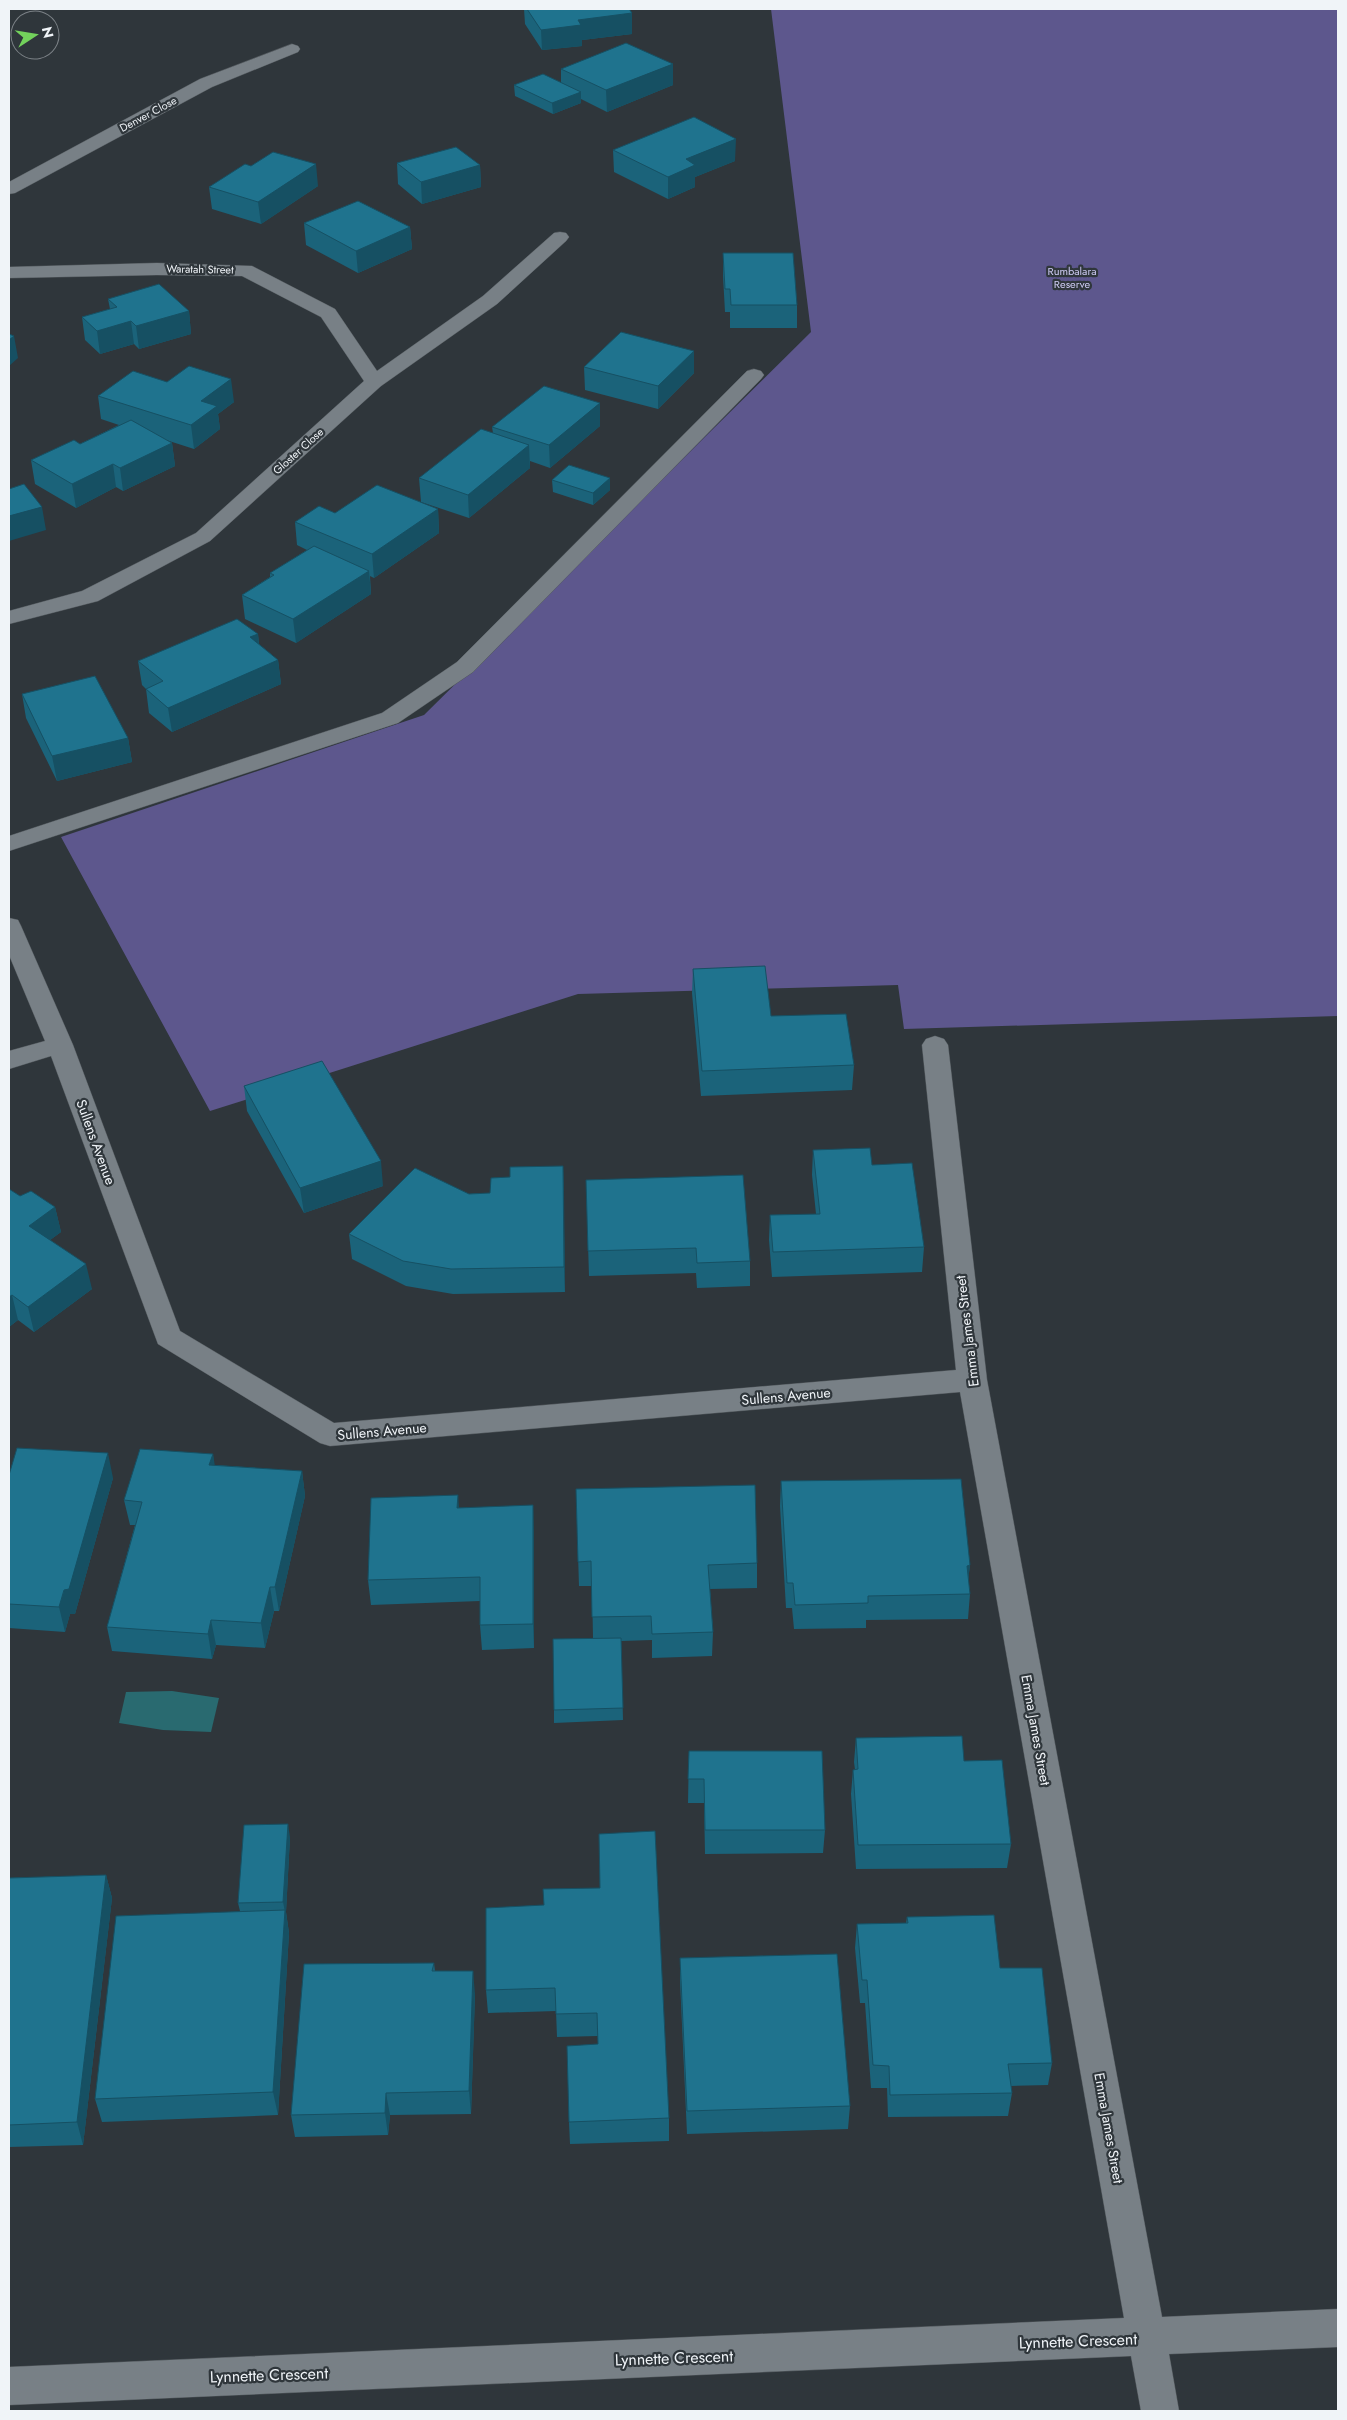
<svg xmlns="http://www.w3.org/2000/svg" width="1347" height="2420" viewBox="0 0 1347 2420" font-family="Jost,sans-serif">
	<rect width="100%" height="100%" fill="#2f363b"/>
	<path fill="#5d578d" d="M771 9H1338V1016L904 1029 898 985 578 994 210 1111 61 837 424 715 811 332Z"/>
	<path fill="#296a70" d="M172 1691 219 1698 211 1732 163 1730 119 1723 126 1692Z"/>
	<g fill="none" stroke-linecap="round" stroke-linejoin="round">
		<defs>
			<path id="lane" d="M754 369 761 371 764 375 761 379 473 672 398 723 9 851V836L382 713 457 662 747 371Z"/>
			<path id="street" d="M292 44 298 46 300 49 298 52 212 87 15 193 9 194V182L200 79Z
				M560 232 566 233 569 237 566 241 497 304 381 386 210 541 98 601 9 624V611L82 591 196 533 364 381 321 317 242 276 157 275 9 278V267L157 263 252 266 335 309 377 371 483 296 554 233Z
				M9 918 18 920 21 926 73 1045 180 1331 334 1423 956 1370 922 1045 926 1039 935 1036 944 1039 948 1045 987 1380 1162 2317 1338 2309V2347L1169 2354 1179 2411H1141L1131 2356 9 2405V2367L1124 2318 960 1392 330 1446 320 1443 158 1344 51 1056 9 1069V1051L45 1041 9 955Z"/>
		</defs>
		<use href="#lane" stroke="#4f555a" stroke-width="1"/>
		<use href="#street" stroke="#4f555a" stroke-width="1"/>
		<use href="#lane" fill="#788086" fill-rule="evenodd"/>
		<use href="#street" fill="#788086" fill-rule="evenodd"/>
	</g>
	<path fill="#1b637a" d="M524 9H629L632 13V34L582 40V46L542 50 525 24Z
		M561 69 673 85 607 112 581 99V103L553 114 515 96 514 85 561 83Z
		M613 150 735 161 695 177V187L668 199 614 172Z
		M397 163 480 165 481 187 422 204 398 184Z
		M318 186 261 224 212 209 209 187Z
		M304 223 410 227 412 249 358 273 306 245Z
		M723 253 797 305V328H730V312H725L723 276Z
		M108 299 189 311 191 334 139 349 134 344 100 354 85 340 82 317 110 309Z
		M694 351V373L658 409 585 390 584 367Z
		M167 382 234 402 218 414 220 429 194 449 166 440 172 443 175 466 123 491 116 487 76 508 35 484 31 460 80 444 119 425 101 419 98 396Z
		M600 426 550 468 530 461V468L469 518 421 502 419 478 493 433 492 427Z
		M610 478V490L593 505 553 492 552 480Z
		M438 509 439 533 374 578 370 576 371 594 296 643 245 619 242 595 270 577V573L307 550 297 545 295 522 335 513Z
		M258 634 259 644 278 660 281 684 172 732 149 713 146 689 142 685 138 661Z
		M22 694 128 738 132 762 57 781 26 718Z
		M693 969 771 1016 854 1065 852 1090 701 1096 692 993Z
		M244 1086 383 1186 304 1213 247 1111Z
		M813 1150 872 1165 924 1247 922 1272 772 1277 769 1240 770 1215 816 1214 812 1175Z
		M563 1166 565 1292 453 1294 406 1286 352 1259 349 1234 469 1194 490 1193 510 1177Z
		M586 1180 750 1261V1286L697 1288 696 1273 589 1276Z
		M9 1189 20 1196 55 1207 61 1232 50 1240 92 1289 34 1332 18 1320 9 1327Z
		M213 1454 214 1465 302 1471 305 1496 279 1611H274L265 1648 216 1645 212 1659 112 1651 107 1627 135 1525H130L124 1500Z
		M9 1475 113 1478 75 1614H70L65 1632 9 1628Z
		M781 1481 970 1565 968 1580 970 1594 968 1619 866 1620V1628L794 1629 792 1608H786L780 1506Z
		M576 1489 757 1563V1588L710 1589 713 1632 712 1656 652 1658V1640L621 1641 623 1720 554 1723V1710L593 1638 592 1586H579Z
		M459 1508 534 1530V1648L482 1650 480 1625V1601L371 1605 368 1580Z
		M856 1738 964 1761 1011 1844 1007 1868 856 1869 851 1794 853 1770H855L854 1762Z
		M689 1751 825 1830 823 1853 705 1854 704 1803H688Z
		M290 1837 286 1912 289 1933 278 2115 102 2122 95 2099 240 1911 238 1903Z
		M106 1875 112 1898 83 2145 9 2147V1878Z
		M544 1905 669 2118V2141L570 2144 569 2122 598 2044V2036L557 2037 556 2011 488 2013 486 1990Z
		M907 1917 1000 1968 1052 2063 1048 2085 1011 2086 1012 2093 1008 2116 888 2117 887 2088H871L865 2003H860L855 1948 857 1924 906 1923Z
		M680 1958 850 2106 848 2129 687 2134 680 1981Z
		M434 1963 435 1971 475 1994 471 2114 390 2115 388 2135 295 2137 291 2115Z"/>
	<path fill="#165063" d="M632 13V34L582 40V46L542 50 541 30 578 20Z
		M673 64V85L607 112 606 90Z
		M581 92V103L553 114 552 103Z
		M736 139 735 161 695 177V187L668 199V177L686 159Z
		M316 164 318 186 261 224 258 202Z
		M480 165 481 187 422 204 421 182Z
		M410 227 412 249 358 273 356 251Z
		M189 311 191 334 139 349 136 326Z
		M131 321 134 344 100 354 97 331Z
		M14 336 18 358 9 366V340Z
		M694 351V373L658 409V386Z
		M231 379 234 402 218 414 220 429 194 449 191 425 201 401Z
		M600 403V426L550 468 549 445Z
		M172 443 175 466 123 491 120 468Z
		M529 445 530 468 469 518 468 495Z
		M113 464 116 487 76 508 72 484Z
		M610 478V490L593 505V493Z
		M42 507 46 530 9 541V516Z
		M438 509 439 533 374 578 372 554Z
		M369 571 371 594 296 643 293 619Z
		M258 634 260 658 250 637Z
		M278 660 281 684 172 732 168 708Z
		M128 738 132 762 57 781 52 756Z
		M381 1161 383 1186 304 1213 300 1188Z
		M563 1166 564 1191 565 1292 564 1267Z
		M55 1207 61 1232 35 1251 29 1226Z
		M86 1264 92 1289 34 1332 28 1307Z
		M12 1295 18 1320 9 1327V1297Z
		M108 1453 113 1478 75 1614H70L65 1632 59 1607Z
		M213 1454 217 1479 209 1465Z
		M302 1471 305 1496 279 1611 275 1587Z
		M458 1495 460 1520 457 1508Z
		M533 1505 534 1530V1648L533 1624Z
		M970 1565 967 1590V1566Z
		M270 1587 274 1611 265 1648 261 1623Z
		M211 1620 216 1645 212 1659 208 1634Z
		M288 1824 290 1837 286 1912 289 1933 278 2115 273 2092 285 1912 283 1902Z
		M106 1875 112 1898 83 2145 77 2122Z
		M473 1971 475 1994 471 2114 469 2091Z
		M386 2093 390 2115 388 2135 385 2113Z"/>
	<path fill="#1f738e" stroke="#165063" d="M527 9H629L632 13 578 20 581 25 541 30Z
		M626 43 673 64 606 90 561 69Z
		M543 74 581 92 552 103 514 85Z
		M694 117 736 139 686 159 695 165 668 177 613 150Z
		M456 147 480 165 421 182 397 163Z
		M273 152 316 164 258 202 209 187 245 164 251 166Z
		M358 201 410 227 356 251 304 223Z
		M723 253H793L797 305H731L730 289H725Z
		M159 284 189 311 136 326 131 321 97 331 82 317 117 307 108 299Z
		M621 332 694 351 658 386 584 367Z
		M9 334 14 336 9 340Z
		M189 366 231 379 201 401 217 406 191 425 98 396 133 371 167 382Z
		M544 386 600 403 549 445 492 427Z
		M131 420 172 443 120 468 113 464 72 484 31 460 74 440 80 444Z
		M481 429 529 445 468 495 419 478Z
		M569 465 610 478 593 493 552 480Z
		M24 484 42 507 9 516V489Z
		M377 485 438 509 372 554 295 522 319 506 335 513Z
		M314 546 369 571 293 619 242 595 274 575 270 573Z
		M237 619 258 634 250 637 278 660 168 708 146 689 163 681 138 661Z
		M95 676 128 738 52 756 22 694Z
		M765 966 771 1016 846 1014 854 1065 702 1071 693 969Z
		M322 1061 381 1161 300 1188 244 1086Z
		M870 1148 872 1165 912 1163 924 1247 773 1252 770 1215 820 1214 813 1150Z
		M563 1166 564 1267 451 1269 403 1261 349 1234 415 1168 469 1194 490 1193 491 1178 510 1177V1167Z
		M743 1175 750 1261 697 1263 696 1248 588 1251 586 1180Z
		M9 1189 20 1196 31 1191 55 1207 29 1226 86 1264 28 1307 12 1295 9 1297Z
		M17 1448 108 1453 69 1589 64 1590 59 1607 9 1604V1475Z
		M140 1449 213 1454 209 1465 302 1471 275 1587H270L261 1623 211 1620 208 1634 107 1627 142 1502 124 1500Z
		M961 1479 970 1565 967 1566 970 1594 868 1596V1603L795 1605 793 1583H787L781 1481Z
		M755 1485 757 1563 708 1565 713 1632 652 1634 651 1616 592 1617 591 1561 578 1562 576 1489Z
		M458 1495 457 1508 533 1505V1624L480 1625V1577L368 1580 371 1498Z
		M621 1638 623 1708 554 1710 553 1639Z
		M962 1736 964 1761 1002 1760 1011 1844 858 1845 853 1770 858 1769 856 1738Z
		M689 1751H822L825 1830H705L704 1779H688Z
		M288 1824 283 1902 238 1903 244 1825Z
		M655 1831 669 2118 569 2122 567 2046 598 2044 597 2013 556 2014 555 1988 486 1990V1908L544 1905 543 1889 600 1888 599 1834Z
		M106 1875 77 2122 9 2125V1878Z
		M285 1910 273 2092 95 2099 116 1916Z
		M994 1915 1000 1968H1042L1052 2063 1008 2064 1012 2093 890 2095 889 2066 873 2065 867 1980H862L857 1924 908 1923 907 1917Z
		M837 1954 850 2106 687 2111 680 1958Z
		M434 1963 432 1971H473L469 2091 386 2093 385 2113 291 2115 304 1964Z"/>
	<g text-anchor="middle" dominant-baseline="central" stroke-width="4.5" stroke-linejoin="round" paint-order="stroke">
		<g font-size="11" fill="#f0f4f8" stroke="#2f363b">
			<text transform="translate(148 114) rotate(-28)">Denver Close</text>
			<text transform="translate(200 269) rotate(1)">Waratah Street</text>
			<text transform="translate(298 451) rotate(-42)">Gloster Close</text>
		</g>
		<g font-size="11" fill="#cfccf5" stroke="#2f363b">
			<text x="1072" y="271">Rumbalara<tspan x="1072" dy="13">Reserve</tspan></text>
		</g>
		<g font-size="14" fill="#f0f4f8" stroke="#2f363b">
			<text transform="translate(96 1142) rotate(70)">Sullens Avenue</text>
			<text transform="translate(967 1331) rotate(-97)">Emma James Street</text>
			<text transform="translate(786 1396) rotate(-5)">Sullens Avenue</text>
			<text transform="translate(382 1431) rotate(-5)">Sullens Avenue</text>
			<text transform="translate(1036 1730) rotate(80)">Emma James Street</text>
			<text transform="translate(1109 2128) rotate(80)">Emma James Street</text>
		</g>
		<g font-size="16" fill="#f0f4f8" stroke="#2f363b">
			<text transform="translate(1078 2341) rotate(-2)">Lynnette Crescent</text>
			<text transform="translate(674 2358) rotate(-2)">Lynnette Crescent</text>
			<text transform="translate(269 2375) rotate(-2)">Lynnette Crescent</text>
		</g>
	</g>
	<rect width="1347" height="2420" fill="none" stroke="#f0f4f8" stroke-width="20"/>
	<g transform="translate(35 35) rotate(78)"><circle r="24" fill="#2f363b" stroke="#7c8287"/>
	<path d="M0-4L9 19L0 12L-9 19Z" fill="#73d25c"/>
	<text y="-8" font-size="14" font-weight="bold" text-anchor="middle" fill="#f0f4f8">N</text>
	</g>
</svg>
